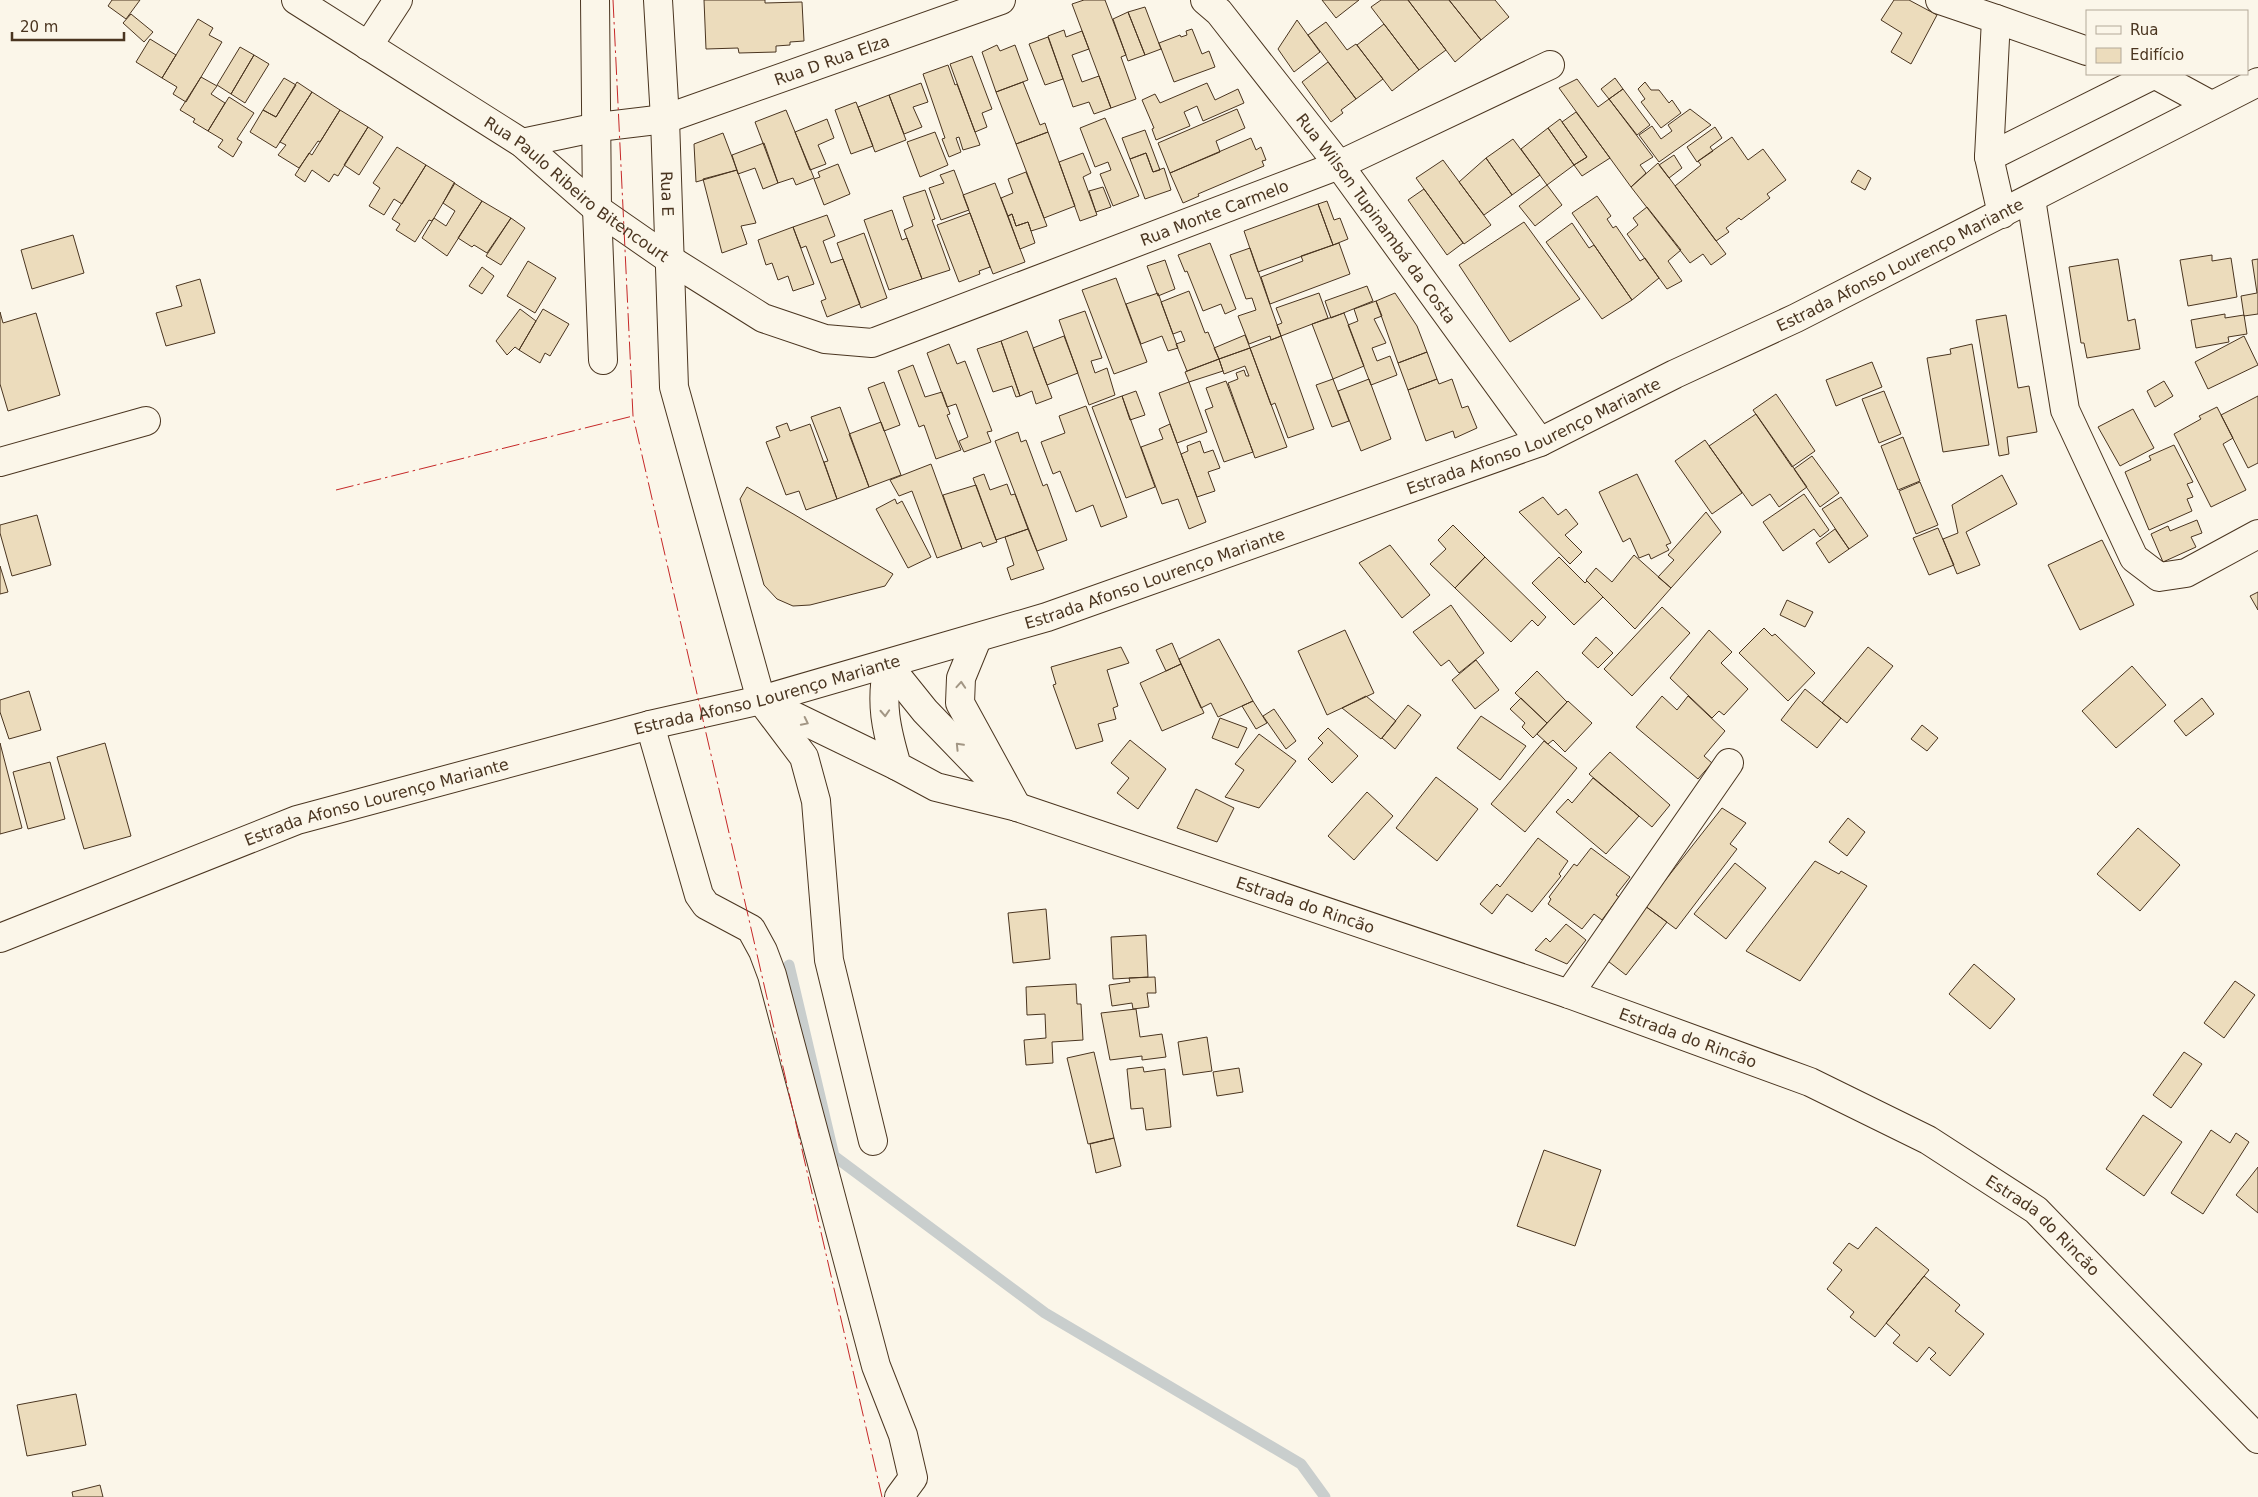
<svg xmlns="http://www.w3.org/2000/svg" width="2258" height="1497" viewBox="0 0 2258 1497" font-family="'DejaVu Sans',sans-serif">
	<rect width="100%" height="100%" fill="#fbf6e9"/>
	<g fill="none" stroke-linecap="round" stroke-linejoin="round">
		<path stroke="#c9cecd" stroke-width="11" d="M789 965 834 1156 1045 1313 1301 1464 1325 1497"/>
	</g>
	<path fill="#ecdcbc" stroke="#4a3520" d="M112 0H140L126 19 108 6Z
		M704 0H765V3L802 2 804 41 790 42V45L776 46V52L739 53 738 48 706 49Z
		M1084 0H1105L1126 55 1121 57 1136 99 1111 108 1072 4Z
		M1322 0H1359L1336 18Z
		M1381 0H1408L1446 50 1419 70 1371 7Z
		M1408 0H1449L1481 40 1455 62Z
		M1449 0H1495L1509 17 1481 40Z
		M1894 0H1909L1937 15 1911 64 1891 52 1902 33 1881 20Z
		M1145 7 1161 49 1145 55 1128 12Z
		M1128 12 1145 55 1128 61 1113 19Z
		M131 14 153 32 144 42 123 23Z
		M198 19 213 28 209 35 222 42 186 102 173 94 177 87 162 78Z
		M1297 20 1320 52 1294 72 1278 49Z
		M1326 22 1347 50 1356 44 1383 79 1356 99 1308 35Z
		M1384 24 1419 70 1392 91 1357 45Z
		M1192 29 1202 54 1209 51 1215 67 1174 82 1159 43 1180 35 1181 37 1187 35 1186 31Z
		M1064 30 1066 37 1082 31 1089 49 1072 55 1082 82 1099 76 1111 108 1094 114 1089 102 1073 107 1048 36Z
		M1048 37 1063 79 1045 85 1029 44Z
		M150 39 176 55 162 78 136 62Z
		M997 45 1000 51 1015 45 1028 80 996 92 982 52Z
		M240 47 254 55 231 94 217 85Z
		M254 55 269 64 245 103 231 94Z
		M972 56 992 109 982 113 987 127 975 132 950 64Z
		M1328 62 1356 99 1341 110 1343 113 1331 122 1302 82Z
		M948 65 955 85 957 84 980 145 963 150 959 137 956 138 961 152 949 157 942 139 945 138 923 74Z
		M201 77 217 86 211 94 225 103 208 131 193 122 195 119 180 110Z
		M284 78 296 85 276 117 263 110Z
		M1615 78 1623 89 1609 99 1601 89Z
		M1577 79 1598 107 1609 99 1653 157 1640 165 1646 173 1631 187 1559 88Z
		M297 82 312 92 276 148 250 132 263 110 276 117Z
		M1023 82 1040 125 1045 123 1048 132 1016 144 996 92Z
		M1645 82 1651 90H1659L1669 103 1672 100 1681 113 1661 128 1641 102 1645 99 1638 89Z
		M921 83 928 102 913 107 922 127 904 134 889 95Z
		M1207 83 1215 100 1238 89 1244 103 1203 121 1197 106 1184 112 1190 126 1156 140 1152 129 1154 128 1142 100 1155 94 1160 103Z
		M1623 89 1650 125 1637 135 1609 99Z
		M312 92 340 110 320 142 318 141 299 168 278 155 286 145 280 142Z
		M889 95 906 140 875 152 858 107Z
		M229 97 254 113 237 139 242 142 233 157 218 147 223 140 208 131Z
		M856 102 873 146 851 154 835 110Z
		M1237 109 1245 128 1216 141 1220 152 1170 173 1158 143Z
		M1690 109 1711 125 1659 162 1639 135 1652 126 1661 139 1672 131 1668 125Z
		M340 110 368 127 338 176 334 174 329 182 312 170 305 182 295 175 309 153 312 155Z
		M786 110 814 178 796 185 793 178 778 183 755 122Z
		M1576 112 1610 158 1582 176 1574 165 1587 157 1562 122Z
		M1105 118 1139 196 1113 206 1100 174 1111 170 1108 162 1095 167 1080 128Z
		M827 119 834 138 818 145 826 164 810 170 795 132Z
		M1560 119 1587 157 1574 165 1548 128Z
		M368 127 383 137 359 175 344 165Z
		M1715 127 1722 138 1710 147 1713 151 1697 162 1687 147Z
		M1548 128 1574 165 1547 185 1521 149Z
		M1145 130 1160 170 1153 172 1146 153 1130 159 1122 138Z
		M935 132 948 165 920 177 907 142Z
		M1048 132 1075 206 1044 218 1016 144Z
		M723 133 737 170 696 182 694 144Z
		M1732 137 1748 160 1763 149 1786 180 1767 194 1770 198 1741 220 1739 218 1726 228 1729 232 1716 241 1675 186 1701 165 1698 161Z
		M1251 138 1256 150 1261 147 1266 160 1262 161 1264 166 1198 194 1199 196 1183 203 1170 173Z
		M1513 139 1540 175 1512 195 1486 158Z
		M764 143 778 183 763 189 755 168 738 174 732 155Z
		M397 147 426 165 402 204 394 199 384 215 369 206 380 188 373 183Z
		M1083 153 1091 173 1083 177 1097 215 1080 221 1059 162Z
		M1146 153 1153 172 1164 168 1171 190 1145 199 1130 159Z
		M1674 155 1682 168 1669 178 1659 165Z
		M1486 158 1512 195 1484 215 1459 182Z
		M1443 160 1491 225 1464 244 1416 178Z
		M1658 163 1726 254 1711 265 1703 254 1690 263 1631 187Z
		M838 164 850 194 824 205 814 179 820 177 818 172Z
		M426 165 455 183 434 218 432 221 429 220 415 242 396 230 400 224 392 219Z
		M737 170 756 223 741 226 747 244 722 253 703 179Z
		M954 170 969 210 941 220 929 188 944 183 940 175Z
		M1858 170 1871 178 1865 190 1851 182Z
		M1026 172 1047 226 1031 231 1028 222 1016 226 1012 214 1008 216 1001 198 1013 193 1008 179Z
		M454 183 482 201 447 256 422 238 434 218 446 226 455 211 443 203Z
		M995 183 1025 262 993 274 963 195Z
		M1547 185 1562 205 1535 226 1519 206Z
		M1103 187 1111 207 1096 212 1089 191Z
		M1424 189 1463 243 1447 255 1408 200Z
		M925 190 935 219 932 220 950 270 922 279 904 230 913 226 903 197Z
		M1597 196 1611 216 1607 219 1613 228 1616 226 1640 261 1645 258 1659 278 1632 300 1572 213Z
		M482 201 511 218 487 253 474 245 472 247 458 238Z
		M1327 201 1334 220 1340 218 1348 239 1333 245 1318 204Z
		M1318 204 1333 245 1258 272 1244 231Z
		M1647 207 1681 250 1668 261 1682 281 1667 289 1627 234 1638 225 1633 218Z
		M892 210 902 240 907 238 922 279 889 290 864 220Z
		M970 213 990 267 979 271 980 274 959 282 937 225Z
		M1012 214 1016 226 1028 222 1035 243 1020 249 1008 216Z
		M827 215 835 236 823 241 831 263 843 259 860 304 827 317 821 301 826 299 806 246 801 248 793 227Z
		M511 218 525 228 501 265 486 256Z
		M1524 222 1580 299 1510 342 1459 265Z
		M1572 223 1589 248 1594 245 1632 300 1602 319 1546 242Z
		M793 227 814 284 793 291 788 276 778 280 772 263 766 265 758 240Z
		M864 233 887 298 861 308 837 243Z
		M73 235 84 273 32 289 21 250Z
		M1210 243 1236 309 1225 314 1221 304 1203 311 1187 271 1185 272 1178 255Z
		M1339 243 1350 274 1270 304 1261 277 1303 261 1301 256Z
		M1250 248 1281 336 1271 340 1270 336 1249 344 1238 316 1256 310 1252 298 1246 299 1230 255Z
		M2212 255V261L2231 258 2237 297 2188 306 2180 260Z
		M2118 259 2128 321 2135 319 2140 349 2087 358 2084 343H2081L2069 267Z
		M2258 259V314L2244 316 2241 296 2257 293 2252 260Z
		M1165 260 1175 289 1158 296 1147 266Z
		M528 261 556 278 535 313 507 296Z
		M482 267 494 276 482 294 469 286Z
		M1116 278 1147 362 1114 374 1082 290Z
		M200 279 215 333 166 346 156 313 182 306 176 286Z
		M1367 286 1373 301 1331 318 1325 301Z
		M1189 291 1205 333 1208 332 1219 359 1187 371 1176 344 1185 341 1181 331 1173 334 1161 302Z
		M1158 293 1178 348 1168 351 1162 336 1141 344 1126 304Z
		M1319 293 1328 318 1281 336 1277 325 1282 323 1276 308Z
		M1395 293 1417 326 1427 352 1398 363 1376 301Z
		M1376 301 1382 316 1374 319 1386 343 1372 348 1377 361 1390 356 1397 375 1371 385 1348 325 1358 321 1354 309Z
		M520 309 536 321 519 350 515 347 507 355 496 341Z
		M543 309 569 324 550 356 545 353 540 363 519 350Z
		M1085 311 1102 358 1091 361 1095 373 1107 368 1115 395 1089 405 1059 320Z
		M0 312 3 323 36 313 60 395 8 411 0 384Z
		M1344 313 1364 366 1333 379 1312 324Z
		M2225 314V318L2244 315 2247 334 2228 337 2229 342 2196 348 2191 320Z
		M2006 315 2018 388 2029 386 2037 432 2007 437 2009 454 1999 456 1976 320Z
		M1027 331 1052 398 1036 404 1032 391 1020 396 1001 341Z
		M1245 335 1250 348 1219 359 1214 348Z
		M1064 336 1078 373 1047 385 1033 348Z
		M1281 336 1314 429 1288 438 1275 403 1271 405 1250 348Z
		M2244 336 2258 365 2208 389 2195 362Z
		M1001 341 1020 396 1016 397 1012 386 993 392 977 349Z
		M949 344 957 364 965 361 992 431 987 432 991 442 964 452 959 441 968 437 956 404 947 407 927 353Z
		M1972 344 1989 445 1943 452 1927 358 1951 354 1950 349Z
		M1250 348 1287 447 1255 458 1228 383 1238 379 1236 373 1244 370 1246 376H1249L1245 366 1224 374 1219 359Z
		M1427 352 1437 379 1408 390 1398 363Z
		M1219 359 1223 371 1189 382 1185 372Z
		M1872 362 1882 387 1836 406 1826 380Z
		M913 365 925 397 942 392 950 414 947 415 961 450 936 459 924 425 919 427 898 371Z
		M1333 379 1349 421 1332 427 1316 385Z
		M1369 379 1391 439 1361 451 1338 391Z
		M1437 379 1439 384 1452 379 1462 408 1468 406 1477 428 1455 438 1453 431 1426 441 1408 390Z
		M1226 381 1253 452 1224 462 1205 410 1213 407 1206 388Z
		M2164 381 2173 396 2155 407 2147 391Z
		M884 382 900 425 884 431 868 388Z
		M1189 382 1207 432 1177 443 1159 393Z
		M1136 391 1145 415 1130 420 1122 396Z
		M1884 391 1901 434 1879 443 1862 399Z
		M1776 394 1815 451 1792 467 1753 410Z
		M1122 396 1155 487 1126 498 1092 407Z
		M2258 396V463L2248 468 2221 415Z
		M1086 406 1127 517 1101 527 1093 505 1076 512 1060 471 1053 474 1041 442 1065 433 1059 416Z
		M840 407 869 487 837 499 824 462 828 461 811 417Z
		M2217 407 2233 438 2223 444 2246 490 2211 507 2174 434 2201 419 2199 416Z
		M2133 409 2154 448 2120 466 2098 427Z
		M1756 414 1807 487 1779 507 1770 494 1752 506 1709 446Z
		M881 422 901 475 869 487 849 434Z
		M787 423 790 431 810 424 837 499 806 510 799 491 786 495 766 442 780 437 776 427Z
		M1170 424 1206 522 1189 529 1178 499 1162 504 1141 447 1163 439 1159 429Z
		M1018 432 1021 442 1026 440 1043 486 1047 484 1067 540 1037 551 995 441Z
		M1903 437 1920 481 1898 490 1881 446Z
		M1705 440 1742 493 1712 514 1675 461Z
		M1200 441 1204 453 1213 450 1220 468 1208 472 1215 491 1197 497 1181 454 1188 451 1187 446Z
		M2174 445 2193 482 2187 484 2193 497 2187 499 2192 511 2149 530 2125 472 2151 460 2149 456Z
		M1812 456 1839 493 1820 507 1794 469Z
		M931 464 962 549 937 558 912 491 899 496 890 480Z
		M984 474 990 490 1007 484 1011 495 1015 494 1028 529 996 540 973 478Z
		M1637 474 1671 543 1666 545 1669 550 1651 559 1649 554 1639 558 1630 538 1623 542 1599 492Z
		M2002 475 2017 504 1966 532 1980 565 1957 574 1943 539 1958 533 1952 505Z
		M1920 482 1938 525 1916 534 1899 491Z
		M976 485 997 542 983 547 981 542 962 549 943 495Z
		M747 487 795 515 893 574 885 586 810 605 793 606 777 599 764 585 740 499Z
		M1804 494 1829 530 1820 537 1814 529 1783 551 1763 522Z
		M1543 497 1558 515 1566 509 1578 524 1565 535 1582 552 1570 564 1519 512Z
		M1841 497 1868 536 1849 549 1822 509Z
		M895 499 897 504 902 501 931 557 908 568 876 509Z
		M1706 512 1721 532 1671 588 1658 577 1674 560 1668 555Z
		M37 515 51 565 12 576 0 533V525Z
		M2197 520 2202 533 2191 537 2196 547 2163 562 2151 534 2168 526 2170 531Z
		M1453 525 1485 557 1455 588 1430 564 1446 549 1438 540Z
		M1938 528 1954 565 1929 575 1913 538Z
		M1028 529 1044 569 1011 580 1007 568 1014 565 1005 537Z
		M1835 529 1849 549 1829 563 1816 543Z
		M2102 540 2134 605 2080 630 2048 565Z
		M1390 545 1430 595 1402 618 1359 563Z
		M1634 555 1671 588 1635 629 1586 580 1596 568 1612 582Z
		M1485 557 1546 617 1538 626 1532 620 1511 642 1455 588Z
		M1559 557 1585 583 1587 581 1603 597 1574 625 1532 583Z
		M0 566 8 592 0 594Z
		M2258 592V610L2250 596Z
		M1787 600 1813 612 1805 627 1780 615Z
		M1451 605 1484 653 1459 673 1449 660 1441 666 1413 632Z
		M1662 607 1690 633 1632 696 1604 669Z
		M1764 628 1772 636 1775 634 1815 673 1788 701 1739 653Z
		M1345 630 1374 693 1327 715 1298 651Z
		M1709 630 1732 652 1721 663 1748 689 1724 715 1719 711 1712 718 1670 678Z
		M1596 637 1613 653 1598 668 1582 653Z
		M1219 639 1253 701 1218 717 1211 703 1201 708 1179 659Z
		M1172 643 1181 664 1166 671 1156 650Z
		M1121 647 1129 663 1107 670 1118 706 1113 708 1116 719 1098 724 1103 741 1076 749 1053 685 1056 684 1051 667Z
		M1868 647 1893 666 1847 723 1822 703Z
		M1476 660 1499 690 1475 709 1452 680Z
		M1181 664 1204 713 1162 731 1140 683Z
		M2132 666 2166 705 2116 748 2082 711Z
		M1537 671 1567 702 1547 723 1515 693Z
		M1805 689 1841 718 1817 748 1781 720Z
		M29 691 41 730 9 739 0 712V700Z
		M1366 696 1396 721 1381 739 1342 708Z
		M1662 696 1677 710 1688 696 1725 731 1704 756 1712 763 1698 779 1636 727Z
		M1521 698 1547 723 1533 738 1522 727 1525 723 1510 709Z
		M2202 698 2214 714 2186 736 2174 721Z
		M1253 701 1267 723 1256 729 1242 706Z
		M1568 701 1592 723 1565 752 1553 740 1548 744 1537 734Z
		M1408 705 1421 715 1395 749 1382 738Z
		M1274 709 1296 741 1286 749 1263 716Z
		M1481 716 1526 746 1500 780 1457 748Z
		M1220 718 1247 728 1238 748 1212 738Z
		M1922 725 1938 738 1927 751 1911 739Z
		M1328 728 1358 756 1332 783 1308 759 1323 743 1318 738Z
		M1259 734 1296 761 1259 808 1225 797 1244 770 1235 764Z
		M1130 740 1166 769 1138 809 1117 793 1129 778 1111 763Z
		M1544 741 1577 768 1525 832 1491 804Z
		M0 743 22 828 0 834Z
		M105 743 131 836 84 849 57 757Z
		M1610 752 1670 805 1652 827 1589 774Z
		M50 762 65 819 28 829 13 772Z
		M1436 777 1478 809 1437 861 1396 828Z
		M1593 778 1639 816 1606 854 1556 812 1568 799 1572 803Z
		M1196 789 1234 808 1217 842 1177 828Z
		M1367 792 1393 816 1354 860 1328 836Z
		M1722 808 1746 823 1730 844 1737 849 1676 929 1645 906Z
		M1848 818 1865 832 1847 856 1829 842Z
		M2138 828 2180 865 2140 911 2097 874Z
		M1538 838 1568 861 1559 874 1561 876 1532 912 1507 894 1492 914 1480 904 1497 884 1500 887Z
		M1591 848 1630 877 1616 895 1619 897 1602 920 1594 914 1582 929 1548 904 1551 899 1549 897 1574 864 1577 866Z
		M1815 861 1839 874 1841 871 1867 886 1800 981 1746 951Z
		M1735 863 1766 888 1726 939 1694 914Z
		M1641 903 1667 922 1626 975 1600 955Z
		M1046 909 1050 959 1013 963 1008 913Z
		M1566 924 1586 940 1567 964 1535 950 1546 938 1550 942Z
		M1146 935 1148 977 1113 979 1111 937Z
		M1974 964 2015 999 1990 1029 1949 994Z
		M1155 977 1156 993H1147L1149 1007 1133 1009 1132 1003 1112 1006 1109 985 1130 982 1129 978Z
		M2235 981 2255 995 2224 1038 2204 1023Z
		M1076 984 1077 1004H1081L1083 1040 1052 1042 1053 1063 1026 1065 1024 1040 1046 1038 1045 1014 1027 1015 1026 987Z
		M1136 1009 1140 1037 1162 1034 1166 1057 1142 1060V1056L1110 1060 1101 1013Z
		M1207 1037 1212 1071 1183 1075 1178 1042Z
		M1094 1052 1114 1138 1088 1144 1067 1058Z
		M2184 1052 2202 1064 2171 1108 2153 1095Z
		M1143 1067 1144 1072 1165 1069 1171 1127 1146 1130 1143 1108 1131 1109 1127 1069Z
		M1239 1068 1243 1092 1217 1096 1213 1072Z
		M2143 1115 2182 1142 2144 1196 2106 1169Z
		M2211 1130 2230 1143 2236 1133 2249 1142 2203 1214 2171 1193Z
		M1114 1138 1121 1166 1096 1173 1090 1144Z
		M1544 1150 1601 1170 1575 1246 1517 1226Z
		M2258 1167V1213L2236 1195Z
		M1876 1227 1929 1270 1875 1337 1850 1317 1854 1312 1827 1289 1842 1270 1833 1263 1849 1243 1858 1249Z
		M1924 1276 1960 1305 1955 1311 1984 1334 1950 1376 1930 1359 1936 1353 1929 1347 1917 1362 1893 1343 1900 1335 1886 1323Z
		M76 1394 86 1445 27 1456 17 1405Z
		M100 1485 103 1497H73L72 1492Z"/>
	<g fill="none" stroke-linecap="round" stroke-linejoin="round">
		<defs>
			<g id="minor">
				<path id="s1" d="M296 0 522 143 597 209 669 259 763 318 825 339 872 343 1339 165 1550 65"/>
				<path d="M595 0 597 209 603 360"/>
				<path id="s2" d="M658 0 665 119 674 387 761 700 804 757 816 801 829 960 873 1141"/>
				<path id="s3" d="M1205 0 1219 12 1339 165 1540 442"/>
				<path d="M1940 0 1996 19 1989 157 2002 214"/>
				<path d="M1996 19 2087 51"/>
				<path d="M368 46 398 0"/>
				<path d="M2154 74 2211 105"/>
				<path id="s4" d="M522 143 598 127 665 119 1001 0"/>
				<path d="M1989 157 2155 74"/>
				<path d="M2031 199 2065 410 2134 558 2159 577 2186 573 2258 534"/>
				<path d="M0 462 146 421"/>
				<path id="s5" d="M888 665C880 703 886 729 897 766L936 787 1017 807 1569 994 1810 1082 1928 1140 2036 1210 2258 1439"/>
				<path d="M888 665 925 711 1006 795"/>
				<path d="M650 725 699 895 706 905 751 929 763 951 772 975 876 1366 903 1435 913 1478 899 1497"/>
				<path d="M1569 994 1729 763"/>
			</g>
			<g id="major">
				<path d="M977 639 961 678 960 703 1017 807"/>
				<path d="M761 700 897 766"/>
				<path id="s6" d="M0 938 297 820 650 725 761 700 1047 617 1540 442 1675 374 1796 318 2258 82"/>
			</g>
		</defs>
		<use href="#minor" stroke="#4a3520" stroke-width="30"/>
		<use href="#major" stroke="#4a3520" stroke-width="30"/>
		<use href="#minor" stroke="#fbf6e9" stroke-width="28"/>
		<use href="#major" stroke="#fbf6e9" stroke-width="28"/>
		<path stroke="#c62828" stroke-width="1" stroke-dasharray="18 4 2.5 4" stroke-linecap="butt" d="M613 0 633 416 882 1497
			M336 490 633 416"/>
	</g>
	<defs><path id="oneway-chevron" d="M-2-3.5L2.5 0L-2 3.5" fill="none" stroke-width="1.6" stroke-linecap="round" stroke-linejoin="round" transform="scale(1.25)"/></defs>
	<g stroke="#a29684">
		<use href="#oneway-chevron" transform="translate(961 685) rotate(-86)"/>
		<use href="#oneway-chevron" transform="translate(885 713) rotate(87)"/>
		<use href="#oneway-chevron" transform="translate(805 722) rotate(26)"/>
		<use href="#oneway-chevron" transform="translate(959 746) rotate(-134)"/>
	</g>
	<g text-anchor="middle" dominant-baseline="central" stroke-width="4" stroke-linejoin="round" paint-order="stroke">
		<g font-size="16" fill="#4a3520" stroke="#fbf6e9">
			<text stroke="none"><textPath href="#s4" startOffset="322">Rua D Rua Elza</textPath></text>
			<text stroke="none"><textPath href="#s1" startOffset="339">Rua Paulo Ribeiro Bitencourt</textPath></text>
			<text stroke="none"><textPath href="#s2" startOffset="194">Rua E</textPath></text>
			<text stroke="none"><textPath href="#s1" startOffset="1045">Rua Monte Carmelo</textPath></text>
			<text stroke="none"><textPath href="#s3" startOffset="278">Rua Wilson Tupinambá da Costa</textPath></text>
			<text stroke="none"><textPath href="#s6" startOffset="2021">Estrada Afonso Lourenço Mariante</textPath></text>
			<text stroke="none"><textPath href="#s6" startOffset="1616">Estrada Afonso Lourenço Mariante</textPath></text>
			<text stroke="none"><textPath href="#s6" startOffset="1211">Estrada Afonso Lourenço Mariante</textPath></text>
			<text stroke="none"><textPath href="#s6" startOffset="806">Estrada Afonso Lourenço Mariante</textPath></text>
			<text stroke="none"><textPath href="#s6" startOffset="401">Estrada Afonso Lourenço Mariante</textPath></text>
			<text stroke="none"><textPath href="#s5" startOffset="535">Estrada do Rincão</textPath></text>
			<text stroke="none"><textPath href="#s5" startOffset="940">Estrada do Rincão</textPath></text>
			<text stroke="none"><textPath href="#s5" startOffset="1345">Estrada do Rincão</textPath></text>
		</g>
	</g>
	<rect x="2086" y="10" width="162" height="65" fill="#fbf6e9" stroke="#b4a999"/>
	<rect x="2096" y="26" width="25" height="8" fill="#fbf6e9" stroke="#b4a999"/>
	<text x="2130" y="35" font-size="15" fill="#4a3520">Rua</text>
	<rect x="2096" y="48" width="25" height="15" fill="#ecdcbc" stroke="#b4a999"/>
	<text x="2130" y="60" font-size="15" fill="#4a3520">Edifício</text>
	<path d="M12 32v8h112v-8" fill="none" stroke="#4a3520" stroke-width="2.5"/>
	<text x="20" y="32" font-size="15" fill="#4a3520" stroke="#fbf6e9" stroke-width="4" paint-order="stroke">20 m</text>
</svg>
